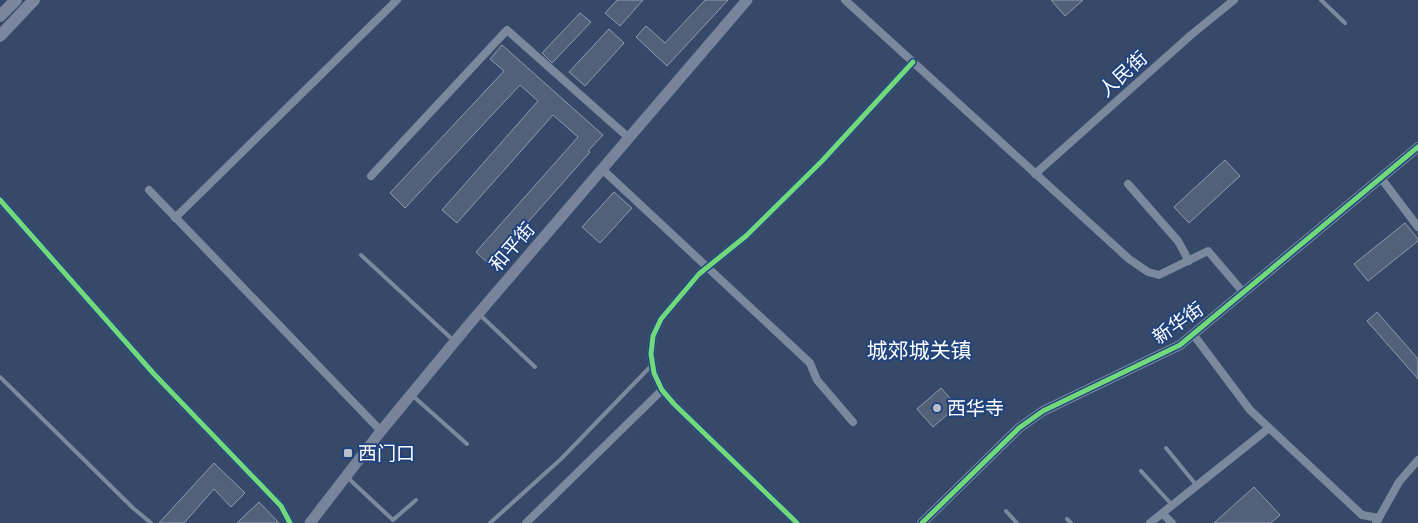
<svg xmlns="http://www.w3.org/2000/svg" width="1418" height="523" viewBox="0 0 1418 523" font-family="Figtree,'Noto Sans SC',sans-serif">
	<rect width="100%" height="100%" fill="#364968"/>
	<path fill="#52617a" stroke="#8f9aae" d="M617 0H643L620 26 605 13Z
		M705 0H728L667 66 636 37 646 26 665 43Z
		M1051 0H1083L1065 16Z
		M580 13 591 22 552 63 542 53Z
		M609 29 624 43 585 86 569 72Z
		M502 45 603 135 588 151 590 152 490 265 476 252 578 137 553 115 457 223 442 210 538 101 520 85 405 208 390 193 504 71 490 59Z
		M1225 160 1240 176 1189 223 1174 207Z
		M614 192 632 208 600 243 582 227Z
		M1405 223 1418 239V241L1368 281 1354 264Z
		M1377 312 1418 359V379L1367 321Z
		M941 388 957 406 933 427 917 409Z
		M214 463 245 493 231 507 214 489 184 523H159Z
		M1254 487 1280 515 1271 523H1214Z
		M259 502 279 523H237Z"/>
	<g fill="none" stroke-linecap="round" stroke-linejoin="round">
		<path stroke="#7b899f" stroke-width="4" d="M1321 0 1345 23
			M361 255 453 340
			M480 315 535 367
			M0 377 133 508 151 523
			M413 396 467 444
			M1166 448 1197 486
			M1141 471 1173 506
			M348 478 393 520 416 500
			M1006 511 1017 523
			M1067 519 1071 523
			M490 523 561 459 652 365"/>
		<path stroke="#7b899f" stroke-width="8" d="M845 0 1129 259 1148 272 1159 275 1208 251 1243 292
			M602 169 810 363 817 380 853 422
			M1035 174 1191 35 1234 0
			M371 176 507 30 629 138
			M1381 178 1418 227
			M1128 184 1178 241 1189 261
			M149 190 381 431
			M0 200 154 374 281 506 290 523
			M175 218 397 0
			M1193 334 1250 410 1362 515 1379 518
			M1163 514 1172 523
			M526 523 662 390
			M797 523 674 404 662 390 654 373 651 354 653 336 661 319 699 274 746 236 822 161 913 62
			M1150 523 1269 428
			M1376 523 1399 482 1418 460"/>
		<path stroke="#7b899f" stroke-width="10" d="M922 523 1019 428 1043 411 1180 345 1418 147"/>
		<path stroke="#77849b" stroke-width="11" d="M310 523 381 431 466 328 747 0"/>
		<path stroke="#7a879e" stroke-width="12" d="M0 16 16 0
			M0 36 34 0"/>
		<defs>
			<path id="cycleway" d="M0 200 154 374 281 506 290 523
				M797 523 674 404 662 390 654 373 651 354 653 336 661 319 699 274 746 236 822 161 913 62
				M922 523 1019 428 1043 411 1180 345 1418 147"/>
		</defs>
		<use href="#cycleway" stroke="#20437e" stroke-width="8"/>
		<use href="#cycleway" stroke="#71d979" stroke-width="5"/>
	</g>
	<g fill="#b9bfca" stroke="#20437e" stroke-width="2">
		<circle cx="937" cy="408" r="5"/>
		<rect x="343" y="448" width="10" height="10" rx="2.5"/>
	</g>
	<g text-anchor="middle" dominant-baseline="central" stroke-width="4" stroke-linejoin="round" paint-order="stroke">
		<g font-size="19" fill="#fff" stroke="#20437e">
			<text transform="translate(1123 74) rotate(-42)">人民街</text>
			<text transform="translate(512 247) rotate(-49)">和平街</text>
			<text transform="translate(1178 323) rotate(-35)">新华街</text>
		</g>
		<g font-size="19" fill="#fff" stroke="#20437e" text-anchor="start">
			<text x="947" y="408">西华寺</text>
			<text x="358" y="453">西门口</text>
		</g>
		<g font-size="21" fill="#fff" stroke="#20437e">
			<text x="919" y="350">城郊城关镇</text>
		</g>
	</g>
</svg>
